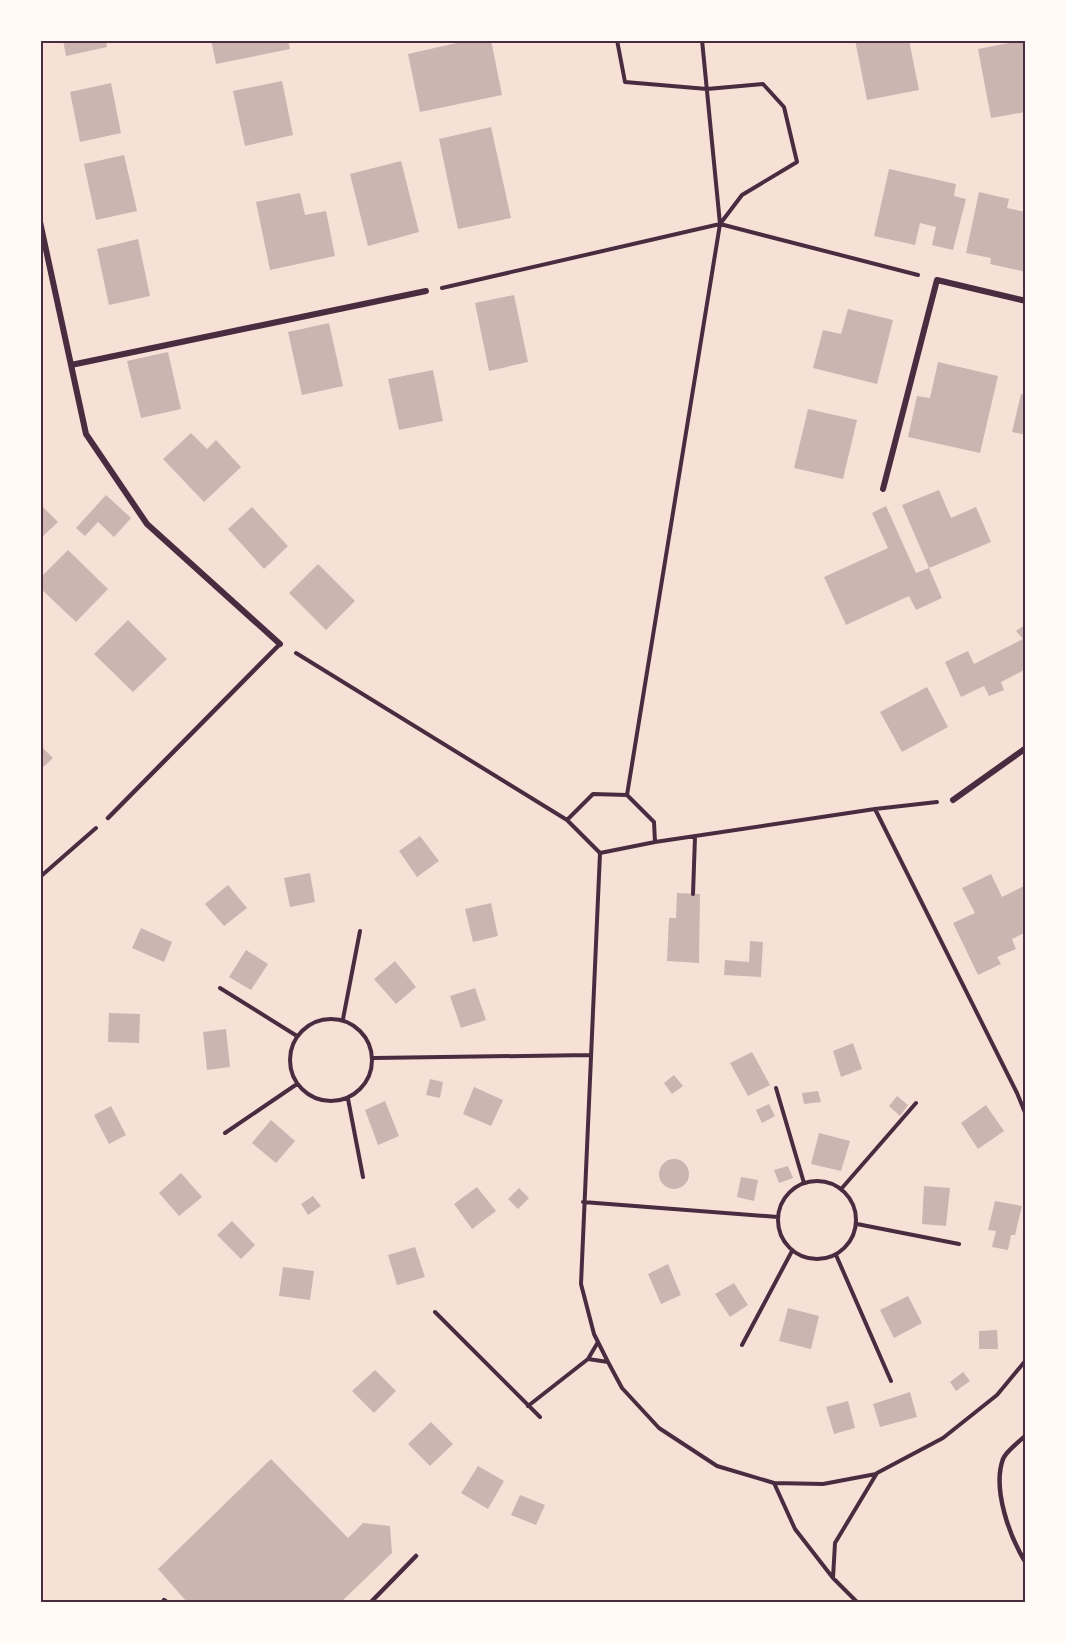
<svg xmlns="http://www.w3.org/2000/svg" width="1066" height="1643" viewBox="0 0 1066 1643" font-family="Literata,serif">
	<rect width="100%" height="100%" fill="#f7e1d7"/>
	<path fill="#ccb4b1" d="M63 40H106L107 47 66 56Z
		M211 40H288L290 49 216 64Z
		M470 40H491L502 95 420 112 408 54Z
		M855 40H909L919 90 867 100Z
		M1025 40 1026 112 991 118 978 49Z
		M282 81 293 135 245 146 233 91Z
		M111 83 121 133 80 142 70 92Z
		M491 127 511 218 458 229 439 139Z
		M124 155 137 211 96 220 84 164Z
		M401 161 419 232 368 246 350 174Z
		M889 169 956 184 954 196 966 199 953 250 932 245 936 227 920 223 915 245 874 236Z
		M979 192 1009 199 1007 208 1026 212V272L990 264 991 258 966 253Z
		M300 193 305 215 326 211 335 256 270 270 256 202Z
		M138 239 150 296 109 305 97 249Z
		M514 295 528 362 489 371 475 303Z
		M848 309 893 320 877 384 813 368 823 330 841 334Z
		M329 323 343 386 302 395 288 332Z
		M168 352 181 409 141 418 127 361Z
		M938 362 998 376 980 453 908 437 917 396 930 398Z
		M433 370 443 421 399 430 388 379Z
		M1021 394 1026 395V435L1012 432Z
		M808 409 857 420 843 479 794 468Z
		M191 433 207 449 216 440 241 467 204 502 163 459Z
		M939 490 951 518 976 507 991 542 929 568 902 505Z
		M106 495 131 518 114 537 98 522 85 536 76 528Z
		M40 504 58 522 40 539Z
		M886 506 916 573 929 568 942 598 916 610 909 596 846 625 824 577 888 548 872 513Z
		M252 507 288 546 264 569 228 529Z
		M68 550 108 589 76 622 40 588V578Z
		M318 564 355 601 326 630 289 593Z
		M128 620 167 659 133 692 94 654Z
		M1026 624V669L1001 682 1004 690 989 696 984 686 961 697 945 662 968 651 974 664 1023 639 1016 631Z
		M927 687 948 727 902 752 880 712Z
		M40 745 53 758 40 770Z
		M420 836 439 861 417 877 399 851Z
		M310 873 315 902 290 907 284 878Z
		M991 874 1002 897 1026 885V932L1012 939 1016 949 997 957 1001 964 978 975 953 923 975 913 962 888Z
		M228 885 247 908 224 926 205 904Z
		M677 893 700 894 699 963 667 961 669 918H676Z
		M491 903 498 936 473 942 465 909Z
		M141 928 172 942 164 962 132 948Z
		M750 941 763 942 761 977 724 975 725 960 749 962Z
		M246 950 268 964 251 990 229 977Z
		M395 961 416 987 396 1004 374 979Z
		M475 988 486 1020 461 1028 450 996Z
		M109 1013 140 1014 139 1043 108 1042Z
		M226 1029 230 1067 207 1070 203 1032Z
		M853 1043 862 1069 841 1077 833 1051Z
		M752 1052 770 1085 748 1096 730 1063Z
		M674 1075 683 1086 672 1094 664 1083Z
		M430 1079 443 1082 440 1098 426 1095Z
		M474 1087 503 1100 491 1126 463 1114Z
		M818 1091 821 1102 804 1104 802 1093Z
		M897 1096 908 1105 900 1116 889 1106Z
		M385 1101 399 1136 378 1145 365 1110Z
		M769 1104 775 1116 762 1123 756 1110Z
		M986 1105 1004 1131 978 1149 961 1123Z
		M111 1106 126 1135 109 1144 94 1115Z
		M271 1120 295 1141 276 1163 252 1143Z
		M819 1133 850 1141 841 1171 811 1164Z
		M659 1174a15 15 0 1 1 30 0a15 15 0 1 1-30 0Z
		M788 1166 793 1178 779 1183 774 1170Z
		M181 1173 202 1197 179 1216 159 1193Z
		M741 1177 758 1180 754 1201 737 1197Z
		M924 1186 950 1188 946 1226 922 1224Z
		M477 1187 496 1211 472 1229 454 1204Z
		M519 1188 529 1198 518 1209 508 1199Z
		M313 1196 321 1206 308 1215 301 1204Z
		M995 1201 1022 1206 1015 1235H1011L1008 1250 992 1247 996 1231 988 1230Z
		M232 1221 255 1245 241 1259 217 1235Z
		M415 1247 425 1277 397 1285 388 1255Z
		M668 1264 681 1295 661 1304 648 1274Z
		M283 1267 314 1271 310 1300 279 1296Z
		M734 1283 748 1305 730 1317 715 1294Z
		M908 1296 922 1323 894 1338 880 1310Z
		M788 1308 819 1316 811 1349 779 1341Z
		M997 1330 998 1349H979V1331Z
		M375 1370 396 1391 374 1413 352 1391Z
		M963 1372 970 1381 956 1391 950 1382Z
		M910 1392 917 1417 880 1427 873 1404Z
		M848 1401 855 1428 834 1434 826 1407Z
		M431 1422 453 1444 430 1466 408 1444Z
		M271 1459 348 1538 363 1523 390 1526 392 1553 341 1602H187L158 1569Z
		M478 1466 504 1481 488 1509 461 1493Z
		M520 1495 545 1505 536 1525 511 1515Z"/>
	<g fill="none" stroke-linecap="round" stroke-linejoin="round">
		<path stroke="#4a2c40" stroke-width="4" d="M617 40 625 82 707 89 763 84 784 107 797 162 742 195 720 224
			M442 288 720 224 918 275
			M296 653 567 820 600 853 581 1284 594 1334 608 1362 622 1388 659 1428 717 1466 774 1483 795 1529 833 1578 857 1602
			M627 795 720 224 702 40
			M875 809 937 802
			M567 820 593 794 627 795 654 822 655 842
			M600 853 655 842 875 809 1017 1093 1026 1115
			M40 877 96 828
			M693 894 695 837
			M220 988 297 1036
			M290 1060a41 41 0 1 1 82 0a41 41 0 1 1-82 0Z
			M343 1019 360 931
			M374 1058 590 1055
			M776 1088 804 1183
			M348 1099 363 1177
			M225 1133 297 1084
			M778 1220a39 39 0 1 1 78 0a39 39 0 1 1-78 0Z
			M842 1188 916 1103
			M583 1202 778 1217
			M857 1224 959 1244
			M836 1255 891 1381
			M435 1312 540 1417
			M742 1345 792 1251
			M588 1359 608 1362
			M528 1406 588 1359 598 1342
			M774 1483 823 1484 876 1474
			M833 1578 835 1543 877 1473 943 1438 997 1395 1026 1360"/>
		<path stroke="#4a2c40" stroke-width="4.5" d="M108 818 280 644
			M1026 1435C1019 1442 1006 1451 1003 1459 992 1489 1010 1538 1026 1563
			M164 1600 167 1602
			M371 1602 416 1556"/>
		<path stroke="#4a2c40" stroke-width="6" d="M40 222 86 434 147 524 280 644
			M71 365 426 291
			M883 489 937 280 1026 301
			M953 800 1026 748"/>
	</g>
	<rect width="1066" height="1643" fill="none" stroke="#fffaf5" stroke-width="84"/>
	<rect x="42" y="42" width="982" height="1559" fill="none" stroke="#4a2c40" stroke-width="2"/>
</svg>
